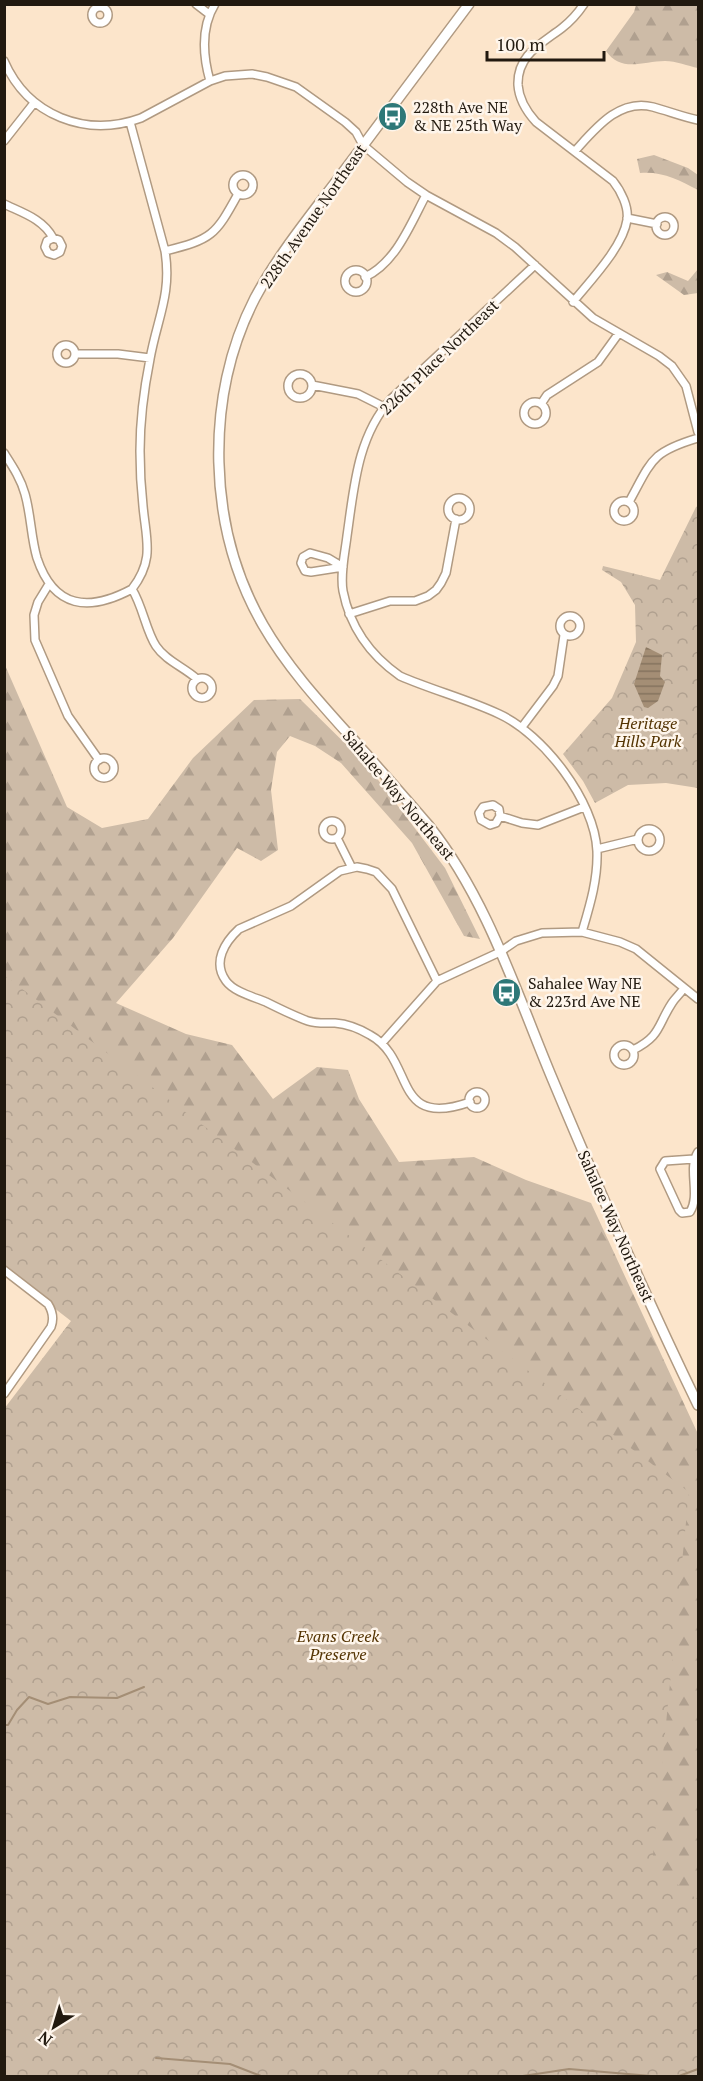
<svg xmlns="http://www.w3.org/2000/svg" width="703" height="2081" viewBox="0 0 703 2081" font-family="'PT Serif',serif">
	<defs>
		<pattern id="forest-firs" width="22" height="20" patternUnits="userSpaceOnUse" patternTransform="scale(1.5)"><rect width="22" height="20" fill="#cdbba7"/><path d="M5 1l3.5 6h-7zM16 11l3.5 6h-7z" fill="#b0a08f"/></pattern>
		<pattern id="park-crowns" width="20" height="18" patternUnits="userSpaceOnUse" patternTransform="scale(1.5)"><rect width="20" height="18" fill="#cdbba7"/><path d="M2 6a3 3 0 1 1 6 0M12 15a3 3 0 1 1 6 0" fill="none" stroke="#b0a08f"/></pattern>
		<pattern id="water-rules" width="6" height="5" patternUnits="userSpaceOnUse" patternTransform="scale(1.5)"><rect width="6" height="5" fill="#a48e75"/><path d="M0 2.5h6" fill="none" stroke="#85735e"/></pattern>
	</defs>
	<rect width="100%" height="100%" fill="#fce5cb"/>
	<path fill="url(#forest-firs)" d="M636 5H698V68C688 66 676 61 665 61 643 61 621 73 606 51L634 12Z
		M654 155 688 168 698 175V190C679 180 662 171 640 173L637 159Z
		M698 269V293L684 295 656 275 667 272 688 281Z
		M4 663 67 807 102 828 148 819 193 758 254 700 300 699 366 764 445 868 480 939 464 936 412 843 341 763 315 746 290 736 277 752 271 790 278 850 261 861 237 848 173 938 116 1003 186 1034 232 1045 273 1099 317 1067 348 1070 359 1099 399 1162 474 1157 526 1180 591 1203 698 1434V2076L88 1307 5 1142Z"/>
	<path fill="url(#park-crowns)" d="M698 506V788L666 783 628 785 595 803 583 781 563 754 612 698 636 642 635 605 621 582 602 570 603 566 660 580 696 507Z
		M5 976 689 1492 652 1865 698 1900V2076H5L4 1409 71 1321 5 1270Z"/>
	<path fill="url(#water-rules)" d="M646 647 662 655 660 676 665 682 658 701 648 708 644 707 634 684Z"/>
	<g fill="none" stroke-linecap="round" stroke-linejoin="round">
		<path stroke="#a48e75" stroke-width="2" d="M4 1725H8L17 1710 29 1697 48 1704 70 1697 117 1698 144 1687
			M156 2058 230 2064 261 2076
			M523 2076 569 2069 651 2076
			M679 2076 698 2069"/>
		<defs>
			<path id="minor" d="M196 4 209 14
				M92 15a8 8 0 1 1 16 0a8 8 0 1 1-16 0Z
				M4 61C28 116 86 138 141 118L210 81 225 76 252 74 267 77 296 87 345 122 356 132 363 145 407 182 426 195 496 233 515 247 593 318 659 356 672 366 686 386 698 432
				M210 81C203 56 201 27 215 4
				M130 122 165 251C172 294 157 319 150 359 144 389 140 421 140 451 140 469 141 488 143 506 146 540 155 559 132 589 143 607 146 631 156 646 166 661 184 667 197 679
				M4 141 34 103
				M575 151C595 129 619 98 653 107 668 111 683 117 698 120
				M233 185a10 10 0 1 1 20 0a10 10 0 1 1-20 0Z
				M4 204C23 213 43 219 53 238L59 240 62 246 60 252 54 255 48 253 45 247 47 241 53 238
				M656 226a9 9 0 1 1 18 0a9 9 0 1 1-18 0Z
				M627 218 657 224
				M165 251C212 239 215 236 238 194
				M535 265 391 399C357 437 354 488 347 536 345 553 340 574 343 591 350 627 370 655 400 676 432 690 467 699 499 714 543 734 595 801 597 851 598 879 590 905 582 932
				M345 281a11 11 0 1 1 22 0a11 11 0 1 1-22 0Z
				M365 277C396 263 411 223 426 195
				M573 302C590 281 623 247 627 220 629 207 621 191 613 181L536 122C526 111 519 100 518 85 517 55 541 44 562 28 571 21 578 13 584 4
				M57 354a9 9 0 1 1 18 0a9 9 0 1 1-18 0Z
				M75 354H118L150 358
				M288 386a12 12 0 1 1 24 0a12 12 0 1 1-24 0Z
				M312 385 358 394 384 407
				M524 413a11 11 0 1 1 22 0a11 11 0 1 1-22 0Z
				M541 404 547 395 598 362 619 333
				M4 453C13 467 21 479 25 494 31 515 31 538 37 558 54 609 89 612 132 589
				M448 509a11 11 0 1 1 22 0a11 11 0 1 1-22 0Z
				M614 511a10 10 0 1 1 20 0a10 10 0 1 1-20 0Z
				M629 502C652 460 651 452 698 438
				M310 553 328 558 343 567 311 572 305 571 301 563 303 557Z
				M49 584 38 602 34 615 35 640 68 716 99 760
				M349 614 390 601H415L428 596 436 590 441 583 446 573 456 519
				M560 626a10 10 0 1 1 20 0a10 10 0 1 1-20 0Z
				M192 688a10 10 0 1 1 20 0a10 10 0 1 1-20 0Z
				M522 727 553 686 558 676 564 635
				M94 768a10 10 0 1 1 20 0a10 10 0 1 1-20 0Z
				M500 816 496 823 490 825 481 820 479 813 483 807 493 805 499 809 500 816 522 823 538 825 584 807
				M323 830a9 9 0 1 1 18 0a9 9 0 1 1-18 0Z
				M638 840a11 11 0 1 1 22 0a11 11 0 1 1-22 0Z
				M337 838 352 868
				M597 849 638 839
				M437 981 392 889 376 872 367 869 357 867 340 871 291 906 239 929C225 942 212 962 226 981 234 992 254 997 266 1002 280 1009 294 1016 308 1021 317 1024 326 1023 335 1023 347 1024 360 1029 370 1035 416 1060 391 1130 470 1102
				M382 1043 437 981 500 952 516 941 542 933 582 932 620 942 636 949 698 999
				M614 1055a10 10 0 1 1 20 0a10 10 0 1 1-20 0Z
				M633 1050C661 1036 657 1026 672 1003 676 997 681 993 684 988
				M469 1100a8 8 0 1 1 16 0a8 8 0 1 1-16 0Z
				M694 1159 665 1161 660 1169 679 1210 682 1213 690 1212C701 1194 687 1169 698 1152
				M4 1270 48 1304C53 1312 54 1319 51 1327L4 1394"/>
			<path id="secondary" d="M469 4C424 64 380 123 335 183 307 220 277 257 255 298 204 397 207 528 263 625 289 670 324 707 359 746 382 772 406 799 429 826 487 899 516 992 552 1078 598 1188 646 1298 698 1405"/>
		</defs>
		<use href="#minor" stroke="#b09a82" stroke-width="10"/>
		<use href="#secondary" stroke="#b09a82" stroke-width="12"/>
		<use href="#minor" stroke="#fff" stroke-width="7"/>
		<use href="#secondary" stroke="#fff" stroke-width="9"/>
	</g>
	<defs>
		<symbol id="bus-disc" viewBox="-11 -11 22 22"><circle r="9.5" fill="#2e7878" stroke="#fef5eb"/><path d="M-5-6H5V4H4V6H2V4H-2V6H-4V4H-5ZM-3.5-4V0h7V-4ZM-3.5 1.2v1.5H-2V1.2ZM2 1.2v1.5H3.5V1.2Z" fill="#fff"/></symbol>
	</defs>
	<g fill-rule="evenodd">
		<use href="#bus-disc" x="376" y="100" width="33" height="33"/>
		<use href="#bus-disc" x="490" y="976" width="33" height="33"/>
	</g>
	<g text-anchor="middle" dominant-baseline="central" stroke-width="5" stroke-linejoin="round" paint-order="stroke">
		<g font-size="16" fill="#21190f" stroke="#fef5eb" text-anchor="start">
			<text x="413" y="107">228th Ave NE<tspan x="413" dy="18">&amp; NE 25th Way</tspan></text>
			<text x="528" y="983">Sahalee Way NE<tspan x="528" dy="18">&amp; 223rd Ave NE</tspan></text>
		</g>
		<g font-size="16" fill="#21190f" stroke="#fef5eb">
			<text transform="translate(313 216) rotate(-55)">228th Avenue Northeast</text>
			<text transform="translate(439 357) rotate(-44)">226th Place Northeast</text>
			<text transform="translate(399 795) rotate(50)">Sahalee Way Northeast</text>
			<text transform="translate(616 1226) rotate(66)">Sahalee Way Northeast</text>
		</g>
		<g font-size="16" font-style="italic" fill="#543403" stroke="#fef5eb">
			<text x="648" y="723">Heritage<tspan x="648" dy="18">Hills Park</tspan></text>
			<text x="338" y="1636">Evans Creek<tspan x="338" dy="18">Preserve</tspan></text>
		</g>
	</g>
	<rect width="703" height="2081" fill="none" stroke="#21190f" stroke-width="12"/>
	<g transform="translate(54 2027) rotate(217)" stroke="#fef5eb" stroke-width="4.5" paint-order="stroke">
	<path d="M0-4.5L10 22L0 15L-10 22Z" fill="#21190f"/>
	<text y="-9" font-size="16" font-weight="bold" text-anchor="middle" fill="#21190f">N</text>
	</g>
	<path d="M487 51v9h117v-9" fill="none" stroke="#21190f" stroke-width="3"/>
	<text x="496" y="51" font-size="18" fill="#21190f" stroke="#fef5eb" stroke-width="4.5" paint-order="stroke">100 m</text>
</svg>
